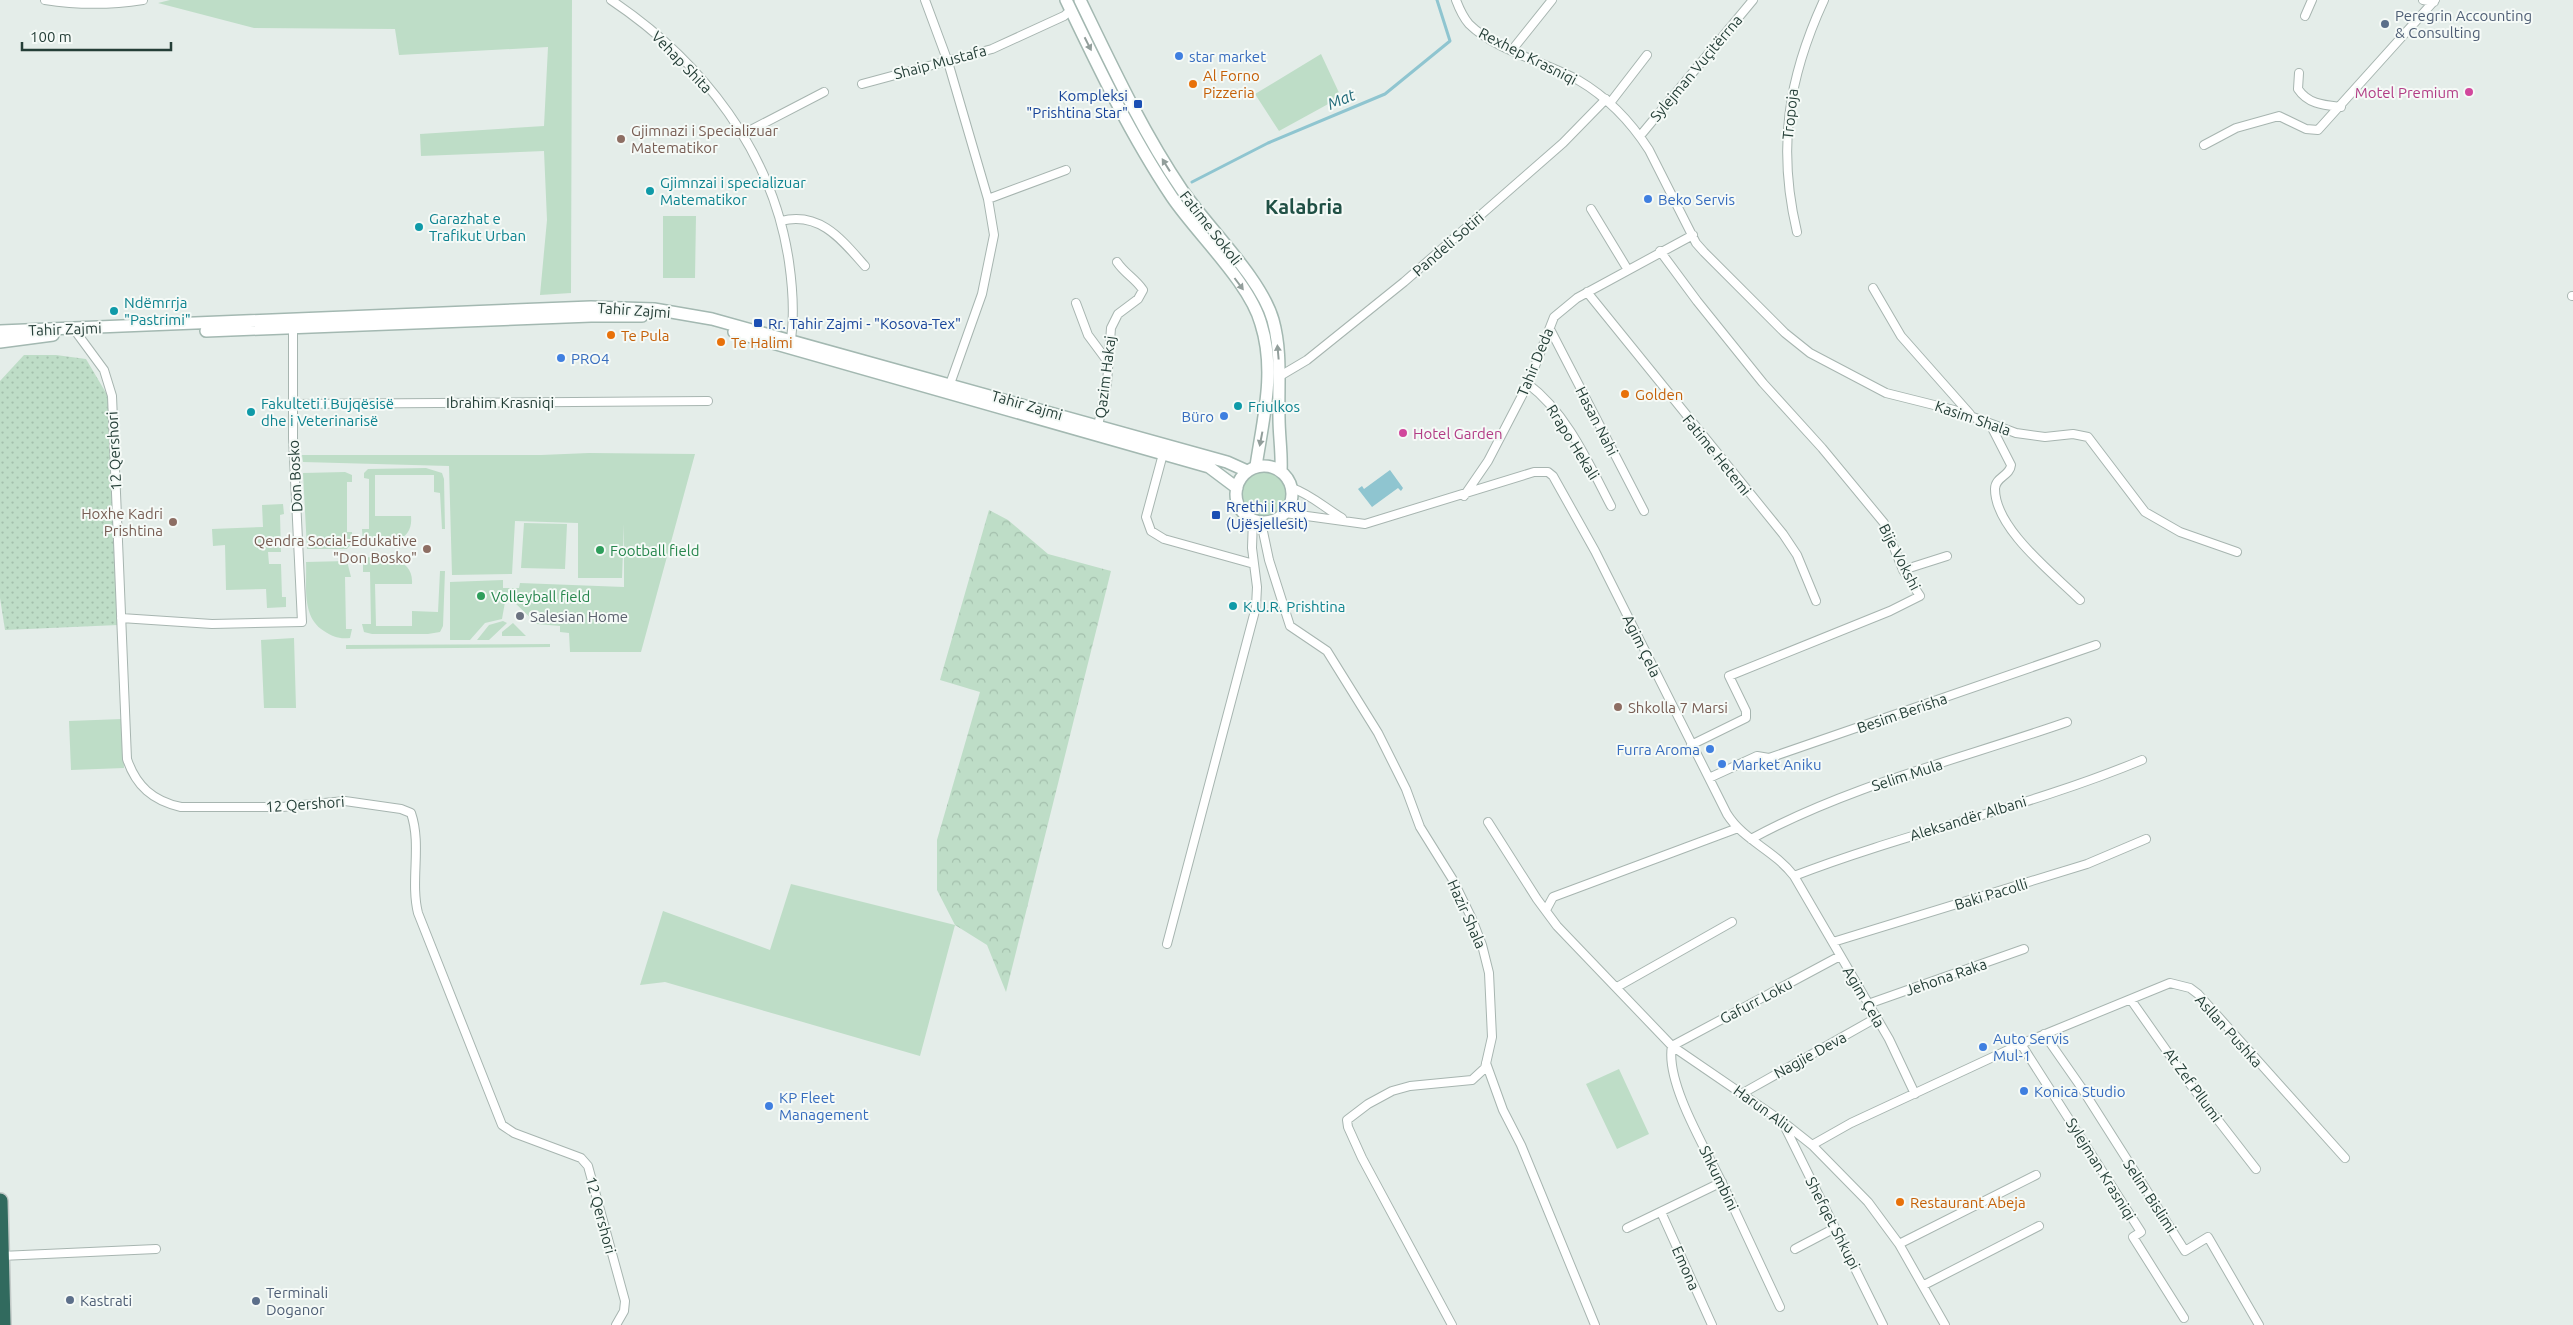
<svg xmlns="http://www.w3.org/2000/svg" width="2573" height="1325" viewBox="0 0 2573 1325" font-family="Ubuntu,sans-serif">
	<defs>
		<pattern id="forest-crowns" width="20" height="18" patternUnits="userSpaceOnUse" patternTransform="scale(1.25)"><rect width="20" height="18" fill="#beddc7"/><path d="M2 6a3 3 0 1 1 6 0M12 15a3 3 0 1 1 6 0" fill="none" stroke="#a3bfac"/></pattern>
		<pattern id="park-dots" width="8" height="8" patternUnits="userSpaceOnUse" patternTransform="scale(1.25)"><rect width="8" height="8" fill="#beddc7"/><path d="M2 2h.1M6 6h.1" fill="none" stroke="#a3bfac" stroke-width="1.8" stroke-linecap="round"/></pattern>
	</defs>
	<rect width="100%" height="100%" fill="#e4ede9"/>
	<path fill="#beddc7" d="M170 0H572L571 293 540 295 547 220 544 151 421 156 420 134 544 126 548 47 399 55 395 29 254 28 158 3Z
		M1321 54 1341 97 1279 131 1255 94Z
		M663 216H696L695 278H663Z
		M589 453 695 454 641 652H570L569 633 560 632V626L537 624 514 602H505L502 619 485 623 470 640H450V582L503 580V588H519L520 583 624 587V524L622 578H578V523L515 521 512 574 452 575 449 466 303 462 302 455H541Z
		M426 468 442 473 444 479 445 529H442L440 493 434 492V475H375V516H411C414 545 383 544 363 543L362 529H369V479L364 478V473L368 469Z
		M1242 494a22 22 0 1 1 44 0a22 22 0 1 1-44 0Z
		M345 472 352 475V482H347V532H352V543L347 549H307L303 473Z
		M283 504 284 514 280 515 281 552H268L269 564H281L282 597H286V607L267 608 266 589 226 590 225 545 213 546 212 529 263 527 262 505Z
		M524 523 567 524 565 569 521 568Z
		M363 557C383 558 414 556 412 584H375L376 626H412V611L438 612 440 571H445L443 626 440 632 428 634H372L364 632 362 624H371L370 572H363Z
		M347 561 351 577H345L346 629H352L350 638C339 639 333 637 324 631 301 617 307 585 306 562Z
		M503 621 507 623 489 640H477L489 625Z
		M513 623 526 636H502V632Z
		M294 638 296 708H264L261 640Z
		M550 644V647L346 649V645Z
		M122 719 124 768 71 770 69 721Z
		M791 884 955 925 920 1056 665 982 640 985 663 911 770 950Z
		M1619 1069 1649 1134 1617 1149 1586 1084Z"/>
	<path fill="url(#forest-crowns)" d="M989 510 1008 520 1048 554 1111 571 1006 992 987 945 955 925 937 890V840L980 692 940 680Z"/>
	<path fill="url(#park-dots)" d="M24 355H56L86 359 109 398 118 625 5 630 0 598V381Z"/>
	<path fill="#8fc5d0" d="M1390 470 1403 488 1401 491 1398 488 1372 507 1358 489 1362 486 1364 489Z"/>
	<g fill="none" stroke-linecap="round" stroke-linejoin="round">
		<path stroke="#8fc5d0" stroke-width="3" d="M1192 182 1268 143 1385 94 1450 41 1437 0"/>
		<defs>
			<path id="street" d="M45 0C77 5 111 5 143 0
				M611 0C702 61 773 152 789 262 793 290 795 318 790 345
				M925 0 948 62 988 199 994 235 982 294 950 384
				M1456 0C1459 8 1463 17 1469 24 1495 50 1545 62 1578 80 1607 97 1631 122 1649 150L1696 243 1704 252 1785 333 1810 353 1886 393 1954 410 2016 433 2045 437 2073 434 2088 437 2145 512 2180 532 2237 552
				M2423 0 2434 2
				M2305 16 2312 0
				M1512 50 1552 0
				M2299 73 2298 89C2308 104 2323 105 2341 107
				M862 84 992 49 1064 16 1071 10
				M1610 103 1647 55
				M743 134 824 92
				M1640 136 1753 0
				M2204 145 2236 128 2279 116 2306 129 2318 130 2435 0
				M988 199 1066 170
				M1591 209 1628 270
				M781 221C820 211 842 240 865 266
				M1797 232C1777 148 1788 78 1824 0
				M1660 251 1697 301 1763 383 1822 448 1884 523 1903 570 1920 596 1890 611 1729 676 1746 711V718L1691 745
				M1873 288 1901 336 1970 414
				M1587 292 1783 534 1797 555 1816 601
				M2572 296H2573
				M1076 303 1088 335 1108 362
				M1551 331 1644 511
				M76 332 104 370 112 396 127 759C136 786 153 801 181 807H282L345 801 401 809 411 813C422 845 410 881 418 913L502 1125 514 1133 581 1158 588 1166 625 1301 624 1311 616 1325
				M1280 376 1307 360 1404 282 1563 143 1606 99
				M1528 384C1567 413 1589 464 1611 506
				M292 404 708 401
				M1990 424 2011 465C2010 476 1995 477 1995 489 1995 529 2054 574 2080 600
				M1098 426 1107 383 1111 328 1118 314 1138 299 1143 290C1135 278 1125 274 1117 262
				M1163 454 1146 517 1151 531 1164 539 1254 564
				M1292 488C1310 494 1325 508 1342 518
				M1464 496 1488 461 1528 384 1554 317 1577 298 1693 235
				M1285 513 1365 524 1534 472H1548L1553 476 1595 551 1727 814C1744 841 1773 849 1794 876L1889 1039 1915 1094
				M1261 522 1269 560 1290 626 1327 651 1378 733 1406 789 1420 827 1453 880 1472 919 1482 945 1489 973 1492 1037 1485 1068 1472 1080 1410 1086 1392 1091 1368 1104 1347 1120 1348 1127 1362 1158 1452 1325
				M1903 570 1947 556
				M121 618 212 624 302 622 293 438V328
				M1709 778 1757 756 1769 758 2096 645
				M1488 822 1537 899 1557 926 1672 1046 1783 1122 1812 1145 1868 1202 1899 1244 1945 1325
				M1751 839C1850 785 1961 759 2067 722
				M1794 876C1908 832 2029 807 2142 760
				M1546 910 1553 897 1738 828
				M1833 942 2087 864 2146 839
				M1167 944 1256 607 1257 587 1252 548 1253 519
				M1617 987 1732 922
				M2131 1000 2190 1084 2256 1169
				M1868 1004 2024 949
				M2044 1034 2081 1087 2185 1251 2208 1237 2259 1325
				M2021 1044 2141 1232 2133 1237 2184 1318
				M1486 1063 1503 1110 1521 1145 1595 1325
				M1743 1093 1876 1018
				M1783 1123 1883 1325
				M1812 1145 1851 1123 2021 1044 2170 983 2190 988 2198 994 2345 1158
				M1661 1212 1712 1325
				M1627 1228 1722 1182
				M1899 1244 2036 1175
				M1795 1249 1835 1228
				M1 1256 156 1249
				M1924 1285 2039 1226
				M1780 1307C1761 1266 1742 1225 1723 1185 1707 1151 1665 1083 1672 1046L1840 956"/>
			<path id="secondary" d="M1066 0C1098 67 1131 136 1172 197 1197 234 1250 283 1261 324 1276 371 1263 419 1256 466
				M1080 0C1111 64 1142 131 1182 190 1208 228 1261 278 1273 320 1282 352 1278 385 1279 418 1279 436 1282 453 1281 471
				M0 331 591 307 654 309 712 319 1227 462 1247 471
				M206 331 591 316H642
				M734 332 1209 467 1237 488
				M0 342 53 335
				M1236 494a28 28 0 1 1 56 0a28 28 0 1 1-56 0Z"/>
			<path id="highway" d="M0 1201 3 1325"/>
		</defs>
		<use href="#street" stroke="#a7b5b0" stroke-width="10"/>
		<use href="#secondary" stroke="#a3b8b1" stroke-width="14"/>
		<use href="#highway" stroke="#c2c9c7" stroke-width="18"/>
		<use href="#street" stroke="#fff" stroke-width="8"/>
		<use href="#secondary" stroke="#fff" stroke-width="11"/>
		<use href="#highway" stroke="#316a5e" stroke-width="15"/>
	</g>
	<defs><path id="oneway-solid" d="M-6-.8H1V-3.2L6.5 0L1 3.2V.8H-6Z" transform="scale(1.25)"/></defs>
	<g fill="#929e9b">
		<use href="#oneway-solid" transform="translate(1088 44) rotate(63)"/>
		<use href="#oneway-solid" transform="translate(1166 165) rotate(-122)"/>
		<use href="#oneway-solid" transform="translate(1239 284) rotate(53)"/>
		<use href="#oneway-solid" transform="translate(1278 352) rotate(-95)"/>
		<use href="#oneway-solid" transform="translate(1261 439) rotate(101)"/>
	</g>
	<g fill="#5c6f8a" stroke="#f5faf7" stroke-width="2">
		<circle cx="2385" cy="24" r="5"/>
		<circle cx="70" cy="1300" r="5"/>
		<circle cx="256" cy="1301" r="5"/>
	</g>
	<g fill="#3f7fe0" stroke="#f5faf7" stroke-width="2">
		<circle cx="1179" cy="56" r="5"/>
		<circle cx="1648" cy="199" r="5"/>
		<circle cx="561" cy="358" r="5"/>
		<circle cx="1224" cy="416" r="5"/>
		<circle cx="1710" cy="749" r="5"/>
		<circle cx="1722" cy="764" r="5"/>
		<circle cx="1983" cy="1047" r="5"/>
		<circle cx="2024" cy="1091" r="5"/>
		<circle cx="769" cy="1106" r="5"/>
	</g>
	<g fill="#e8710a" stroke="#f5faf7" stroke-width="2">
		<circle cx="1193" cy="84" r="5"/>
		<circle cx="611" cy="335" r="5"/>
		<circle cx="721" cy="342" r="5"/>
		<circle cx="1625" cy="394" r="5"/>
		<circle cx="1900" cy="1202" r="5"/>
	</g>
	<g fill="#d1479c" stroke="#f5faf7" stroke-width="2">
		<circle cx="2469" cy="92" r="5"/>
		<circle cx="1403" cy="433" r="5"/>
	</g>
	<g fill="#1a4fb4" stroke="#f5faf7" stroke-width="2">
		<rect x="1133" y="99" width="10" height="10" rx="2.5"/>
		<rect x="753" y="318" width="10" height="10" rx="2.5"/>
		<rect x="1211" y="510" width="10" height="10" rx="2.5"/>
	</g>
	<g fill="#8d6e63" stroke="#f5faf7" stroke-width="2">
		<circle cx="621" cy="139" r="5"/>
		<circle cx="173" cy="522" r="5"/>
		<circle cx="427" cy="549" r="5"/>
		<circle cx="1618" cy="707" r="5"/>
	</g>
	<g fill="#0f9aa8" stroke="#f5faf7" stroke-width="2">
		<circle cx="650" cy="191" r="5"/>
		<circle cx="419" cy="227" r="5"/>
		<circle cx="114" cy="311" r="5"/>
		<circle cx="1238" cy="406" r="5"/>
		<circle cx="251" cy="412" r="5"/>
		<circle cx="1233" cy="606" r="5"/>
	</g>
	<g fill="#2e9e5b" stroke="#f5faf7" stroke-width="2">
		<circle cx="600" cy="550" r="5"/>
		<circle cx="481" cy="596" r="5"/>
	</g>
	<circle fill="#6b7280" stroke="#f5faf7" stroke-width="2" cx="520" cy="616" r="5"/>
	<g text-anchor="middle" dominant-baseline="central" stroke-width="4" stroke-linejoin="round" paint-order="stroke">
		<g font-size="15" fill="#4e5e75" stroke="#f5faf7" text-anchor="start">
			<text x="2395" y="15">Peregrin Accounting<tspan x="2395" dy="17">&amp; Consulting</tspan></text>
			<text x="266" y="1292">Terminali<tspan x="266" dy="17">Doganor</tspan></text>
			<text x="80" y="1300">Kastrati</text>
		</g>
		<g font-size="15" fill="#366cbe" stroke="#f5faf7" text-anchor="start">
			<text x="1189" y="56">star market</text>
			<text x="1658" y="199">Beko Servis</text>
			<text x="571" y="358">PRO4</text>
			<text x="1214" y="416" text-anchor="end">Büro</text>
			<text x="1700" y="749" text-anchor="end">Furra Aroma</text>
			<text x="1732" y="764">Market Aniku</text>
			<text x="1993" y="1038">Auto Servis<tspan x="1993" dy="17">Mul-1</tspan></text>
			<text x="2034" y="1091">Konica Studio</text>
			<text x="779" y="1097">KP Fleet<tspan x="779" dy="17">Management</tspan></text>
		</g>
		<g font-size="15" fill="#243e37" stroke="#f5faf7">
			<text transform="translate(1528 56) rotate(27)">Rexhep Krasniqi</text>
			<text transform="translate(682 62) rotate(46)">Vehap Shita</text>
			<text transform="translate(940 62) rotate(-15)">Shaip Mustafa</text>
			<text transform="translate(1696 68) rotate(-50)">Sylejman Vuçitërrna</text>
			<text transform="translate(1790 114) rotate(-84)">Tropoja</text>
			<text transform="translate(1211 228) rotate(52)">Fatime Sokoli</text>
			<text transform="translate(1448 244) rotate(-41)">Pandeli Sotiri</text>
			<text transform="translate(634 310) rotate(4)">Tahir Zajmi</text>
			<text transform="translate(65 329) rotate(-2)">Tahir Zajmi</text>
			<text transform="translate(1535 362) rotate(-68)">Tahir Deda</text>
			<text transform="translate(1105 377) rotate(-83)">Qazim Hakaj</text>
			<text x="500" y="402">Ibrahim Krasniqi</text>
			<text transform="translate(1027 405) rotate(16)">Tahir Zajmi</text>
			<text transform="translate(1973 418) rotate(19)">Kasim Shala</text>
			<text transform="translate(1597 421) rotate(63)">Hasan Nahi</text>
			<text transform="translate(1573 442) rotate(58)">Rrapo Hekali</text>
			<text transform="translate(114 451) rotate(-93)">12 Qershori</text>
			<text transform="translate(1717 455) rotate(51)">Fatime Hetemi</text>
			<text transform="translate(295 476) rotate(-93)">Don Bosko</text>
			<text transform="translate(1900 557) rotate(63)">Bije Vokshi</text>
			<text transform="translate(1642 646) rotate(64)">Agim Çela</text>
			<text transform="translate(1902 713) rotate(-19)">Besim Berisha</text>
			<text transform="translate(1907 775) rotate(-18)">Selim Mula</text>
			<text transform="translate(305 804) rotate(-4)">12 Qershori</text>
			<text transform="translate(1968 818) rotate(-17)">Aleksandër Albani</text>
			<text transform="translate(1991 894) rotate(-17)">Baki Pacolli</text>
			<text transform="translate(1467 914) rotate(66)">Hazir Shala</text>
			<text transform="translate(1946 977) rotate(-19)">Jehona Raka</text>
			<text transform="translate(1864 997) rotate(60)">Agim Çela</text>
			<text transform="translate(1756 1001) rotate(-28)">Gafurr Loku</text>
			<text transform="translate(2229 1031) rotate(48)">Asllan Pushka</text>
			<text transform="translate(1810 1055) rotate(-29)">Nagjie Deva</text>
			<text transform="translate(2193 1085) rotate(54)">At Zef Pllumi</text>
			<text transform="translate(1764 1109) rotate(36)">Harun Aliu</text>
			<text transform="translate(2101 1169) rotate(58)">Sylejman Krasniqi</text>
			<text transform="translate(1719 1178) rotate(64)">Shkumbini</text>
			<text transform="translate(2150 1196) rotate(57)">Selim Bislimi</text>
			<text transform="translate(601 1215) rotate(75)">12 Qershori</text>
			<text transform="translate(1833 1223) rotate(63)">Shefqet Shkupi</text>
			<text transform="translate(1686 1268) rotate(66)">Emona</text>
		</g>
		<g font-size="15" fill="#c56008" stroke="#f5faf7" text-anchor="start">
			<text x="1203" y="75">Al Forno<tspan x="1203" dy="17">Pizzeria</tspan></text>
			<text x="621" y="335">Te Pula</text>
			<text x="731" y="342">Te Halimi</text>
			<text x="1635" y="394">Golden</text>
			<text x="1910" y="1202">Restaurant Abeja</text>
		</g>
		<g font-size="15" fill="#b23c85" stroke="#f5faf7" text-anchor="end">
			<text x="2459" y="92">Motel Premium</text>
			<text x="1413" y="433" text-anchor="start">Hotel Garden</text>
		</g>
		<g font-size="15" fill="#164399" stroke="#f5faf7" text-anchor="start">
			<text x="1128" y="95" text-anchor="end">Kompleksi<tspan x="1128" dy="17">"Prishtina Star"</tspan></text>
			<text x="768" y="323">Rr. Tahir Zajmi - "Kosova-Tex"</text>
			<text x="1226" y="506">Rrethi i KRU<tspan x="1226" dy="17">(Ujësjellesit)</tspan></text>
		</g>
		<g font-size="15" fill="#785e54" stroke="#f5faf7" text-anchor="start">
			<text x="631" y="130">Gjimnazi i Specializuar<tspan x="631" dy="17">Matematikor</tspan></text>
			<text x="163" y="513" text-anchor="end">Hoxhe Kadri<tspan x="163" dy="17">Prishtina</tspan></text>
			<text x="417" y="540" text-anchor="end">Qendra Social-Edukative<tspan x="417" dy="17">"Don Bosko"</tspan></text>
			<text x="1628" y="707">Shkolla 7 Marsi</text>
		</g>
		<g font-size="15" fill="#0d838f" stroke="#f5faf7" text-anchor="start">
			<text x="660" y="182">Gjimnzai i specializuar<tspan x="660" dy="17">Matematikor</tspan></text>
			<text x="429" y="218">Garazhat e<tspan x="429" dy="17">Trafikut Urban</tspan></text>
			<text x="124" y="302">Ndëmrrja<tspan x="124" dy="17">"Pastrimi"</tspan></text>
			<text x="261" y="403">Fakulteti i Bujqësisë<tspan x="261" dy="17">dhe i Veterinarisë</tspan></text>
			<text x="1248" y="406">Friulkos</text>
			<text x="1243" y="606">K.U.R. Prishtina</text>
		</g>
		<g font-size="15" fill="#27864d" stroke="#f5faf7" text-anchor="start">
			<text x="610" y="550">Football field</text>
			<text x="491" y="596">Volleyball field</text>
		</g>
		<g font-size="15" fill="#5b616d" stroke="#f5faf7" text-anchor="start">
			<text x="530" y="616">Salesian Home</text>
		</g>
		<g font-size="16" font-style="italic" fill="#206978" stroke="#f5faf7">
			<text transform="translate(1341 99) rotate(-23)">Mat</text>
		</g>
		<g font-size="20" font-weight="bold" fill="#205045" stroke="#f5faf7">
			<text x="1304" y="206">Kalabria</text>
		</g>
	</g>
	<path d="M22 42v8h149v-8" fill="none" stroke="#243e37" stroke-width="2.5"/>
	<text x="30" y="42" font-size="15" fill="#243e37" stroke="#f5faf7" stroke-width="4" paint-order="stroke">100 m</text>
</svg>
